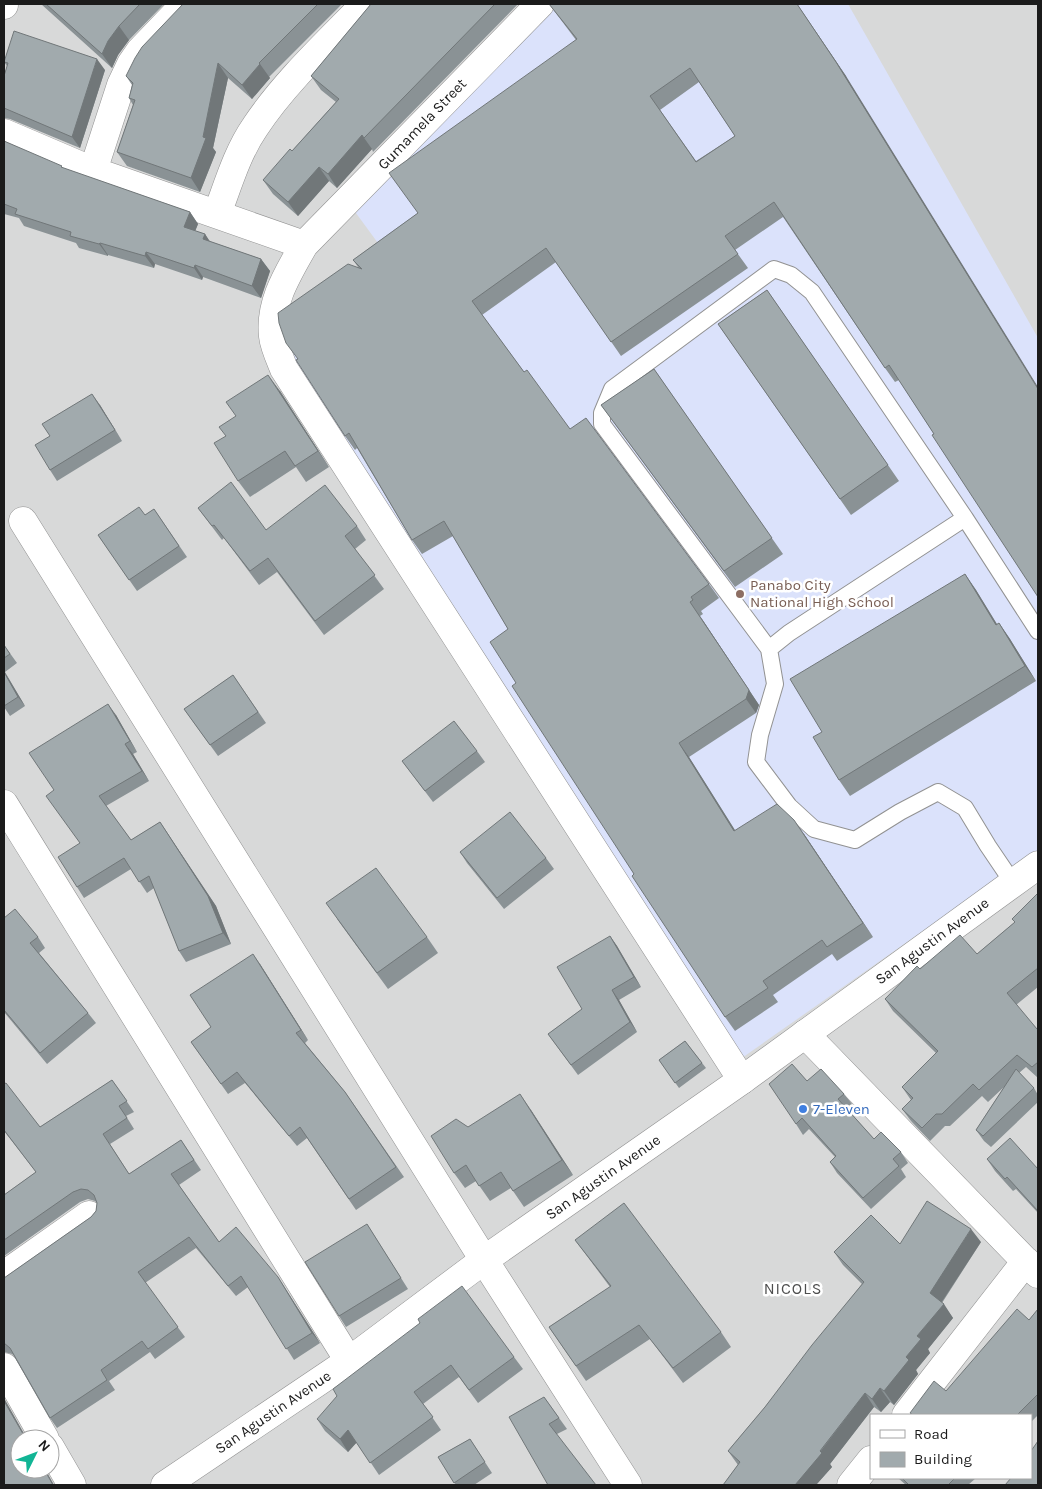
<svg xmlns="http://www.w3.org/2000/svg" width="1042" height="1489" viewBox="0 0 1042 1489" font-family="Karla,sans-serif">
	<rect width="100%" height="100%" fill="#e2e7ec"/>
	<path fill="#d8d9d9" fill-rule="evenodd" d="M4 4H1038V1485H4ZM871 1415H1031V1478H871ZM20 1439H50V1469H20Z"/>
	<path fill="#dbe2fb" d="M552 4H848L1038 338V850L739 1060 277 334 386 254 353 209Z"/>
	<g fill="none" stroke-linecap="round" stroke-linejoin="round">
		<defs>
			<path id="service" d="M769 649 602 424V413L612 389 774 269 791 275 812 292 965 518
				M1013 883 988 846 965 808 938 792 900 812 855 840 814 829 789 806 756 762 760 735 775 684 769 649 789 633 965 518 1038 631"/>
			<path id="minor" d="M540 4 304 245C289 272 269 302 273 336 274 346 280 359 284 369L742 1080
				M4 5V4
				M4 133 93 171 304 245
				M93 171 121 85 131 64 140 51 185 4
				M217 214C228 185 237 153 255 127 284 83 328 42 365 4
				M23 521 484 1260 628 1485
				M4 804 349 1361
				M805 1034 1038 1274
				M4 1275 89 1215
				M4 1367 45 1439
				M906 1415 1026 1261
				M50 1447 72 1485
				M851 1485 871 1460"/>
			<path id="tertiary" d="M165 1485 349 1361 484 1260 742 1080 1038 865"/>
		</defs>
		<use href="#service" stroke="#929292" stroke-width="18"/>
		<use href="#minor" stroke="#929292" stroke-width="29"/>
		<use href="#tertiary" stroke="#929292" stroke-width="29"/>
		<use href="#service" stroke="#fff" stroke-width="16"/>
		<use href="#minor" stroke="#fff" stroke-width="28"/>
		<use href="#tertiary" stroke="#fff" stroke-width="28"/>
	</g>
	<path fill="#8a9295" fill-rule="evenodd" d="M41 4H164L129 40 118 55 112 68Z
		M183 4H342L269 77 270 78 252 99 228 78 213 148 216 152 200 192 127 166 117 152 133 105 129 98 132 85 126 76Z
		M371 4H518L373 152 372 149 337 188 329 181 298 216 273 194 263 180 292 151 336 102 321 90 311 76Z
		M549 4H797L846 76 934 434 899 380 895 382 885 368 783 217 735 250 748 268 621 356 556 262 482 315 524 372 570 429 709 584 719 598 701 611 703 614 700 616 759 705 756 713 689 757 735 830 804 834 873 937 837 961 832 954 773 995 778 1002 735 1031 725 1017 634 874 516 683 508 629 453 536 422 554 412 540 357 448 355 450 345 436 297 359 358 267 353 260 418 213 576 40ZM699 82 735 136 696 161 660 110Z
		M4 62 105 70 80 148 10 119 4 118V76L7 66Z
		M4 141 63 168 190 212 198 224 195 231 205 234 209 241 261 259 270 271 261 298 203 277 202 280 155 264 154 268 108 255V256L79 248 76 243 24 226 19 218 4 214Z
		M767 290 899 481 851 515 718 324Z
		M654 369 783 554 735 587 601 405Z
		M280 391 329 467 306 482 296 467 250 497 238 481Z
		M100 405 122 441 57 481 50 470V436Z
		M198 508 266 530 357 526 366 540 355 549 384 589 324 635 277 572 259 585 224 538 222 540Z
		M154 509 187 557 137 591 98 535 145 515Z
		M965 574 976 590 997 624 999 623 1010 639 1036 681 850 796 839 780 822 732Z
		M4 645 17 663 5 672 25 706 10 716 4 707Z
		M233 675 266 723 218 756 184 709Z
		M116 715 137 752 133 754 149 781 106 806 131 840 160 822 216 906 231 944 186 962 179 951 154 888 147 893 131 869 84 898 77 887 80 843 54 790Z
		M477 751 485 762 433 802 402 761Z
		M460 852 546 858 554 869 504 909 467 863Z
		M1038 893V987L1016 1005 1037 1029 1038 1028V1078L1026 1067 1019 1073 1034 1088 1038 1095V1102L991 1147 984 1141 976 1130 1004 1087 988 1102 982 1096 950 1126H945L930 1141 911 1121 902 1109 911 1100 902 1087 936 1053 893 1011 885 999 920 969 977 954 1015 922 1012 919Z
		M4 918 38 937 45 948 39 953 88 1013 96 1023 47 1064 4 1012Z
		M337 919 427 937 438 953 388 989Z
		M610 936 617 946 641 987 619 1000 637 1032 578 1075 548 1034 582 1009Z
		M260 964 308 1040 305 1043 345 1092 404 1177 356 1210 307 1138 297 1146 245 1083 228 1094 191 1042 211 1027Z
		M685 1041 706 1068 679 1088 659 1060Z
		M112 1080 134 1112 126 1116 134 1129 110 1144 129 1174 181 1140 201 1170 179 1185 219 1242 278 1277 320 1343 294 1360 248 1287 236 1296 196 1248 145 1283 185 1337 155 1359 150 1352 109 1381 115 1390 57 1428 50 1418 14 1356 12 1354 4 1352V1278L91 1217 96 1211 97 1203 95 1201 88 1199 80 1202 4 1256V1195L36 1172 4 1131V1084L40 1127Z
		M807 1081 844 1094 852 1104 847 1109 874 1139 901 1152 908 1163 901 1169 906 1177 871 1209 837 1173 830 1162 835 1157 809 1129 803 1135 796 1124Z
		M531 1110 573 1175 524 1207 511 1188 490 1201 476 1181 465 1188 454 1173 468 1127Z
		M987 1159 1038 1169V1213L1016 1189 1013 1191 995 1171Z
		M367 1224 408 1289 346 1327 339 1316Z
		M575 1240 721 1332 731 1347 683 1383 650 1339 586 1381 549 1327 610 1287Z
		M981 1242 942 1303 953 1318 928 1349 930 1353 916 1370 918 1374 894 1405 890 1402 881 1412 874 1407 830 1464 832 1467 816 1485H723L738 1465 728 1451 765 1407 862 1284 843 1265 834 1252 900 1244Z
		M1038 1309V1415L1031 1422V1415H912L910 1413 946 1391 1029 1320Z
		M420 1323 514 1357 523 1369 478 1403 459 1377 423 1404 441 1430 379 1475 357 1442 348 1452 325 1431 317 1419Z
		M544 1397 567 1429 557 1434 548 1485Z
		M470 1439 492 1473 474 1485H456L438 1457Z
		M898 1478H976L968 1485H906Z"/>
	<path fill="#717779" d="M797 4 846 76 1038 387V389Z
		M119 26 129 40 118 55 112 68 102 54 108 41Z
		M97 59 105 70 80 148 72 137Z
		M218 63 228 78 213 148 216 152 200 192 191 178 203 137Z
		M260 64 270 78 252 99 242 85Z
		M362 135 372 149 337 188 328 174Z
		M319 167 329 181 298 216 288 202Z
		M190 212 198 224 192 239 184 227Z
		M205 234 213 246 203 239Z
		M100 243 108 255V256L99 244Z
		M146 252 155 264 154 268 145 256Z
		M261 259 270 271 261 298 252 286Z
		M195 265 203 277 202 280 194 268Z
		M268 375 280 391 329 467 318 451Z
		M92 394 100 405 122 441 115 430Z
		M965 574 976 590 1007 641 996 625Z
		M700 616 759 705 756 713 746 699Z
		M999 623 1010 639 1036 681 1025 666Z
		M4 671 25 706 18 697 4 672Z
		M108 704 116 715 137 752 130 741Z
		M679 743 689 757 744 845 734 831Z
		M125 744 133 754 149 781 142 771Z
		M794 820 804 834 873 937 863 923Z
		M160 822 216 906 231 944 223 933Z
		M610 936 617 946 641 987 634 977Z
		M253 954 260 964 308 1040 301 1030Z
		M612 990 619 1000 637 1032 630 1022Z
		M520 1094 531 1110 573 1175 562 1160Z
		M971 1229 981 1242 939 1306 930 1293Z
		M278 1277 320 1343 312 1333Z
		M944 1304 953 1318 928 1349 930 1353 916 1370 918 1374 894 1405 884 1391 906 1357 917 1336Z
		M880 1388 890 1402 881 1412 872 1399Z
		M865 1393 874 1407 830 1464 832 1467 816 1485H795Z
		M4 1398 27 1439H26L4 1401Z
		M348 1430 357 1442 348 1452 340 1439Z
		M44 1469H45L54 1485H53Z"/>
	<path fill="#a1aaad" stroke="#717779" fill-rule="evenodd" d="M46 4H140L119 26 108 41 102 54Z
		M183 4H318L259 63 260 64 242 85 218 63 203 137 206 138 191 178 117 152 135 100 129 98 133 83 126 76 135 58 142 47Z
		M371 4H495L364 138 362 135 328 174 319 167 288 202 263 180 290 149 292 151 339 99 311 76Z
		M549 4H797L836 62 1038 389V597L932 435 934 434 889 365 885 368 774 202 725 236 738 254 611 342 546 248 472 301 524 372 527 370 570 429 586 418 709 584 691 597 693 600 690 602 749 690 746 699 679 743 734 831 777 804 794 820 863 923 827 947 822 940 763 981 768 988 725 1017 632 876 634 874 512 686 516 683 490 642 508 629 444 521 412 540 349 433 345 436 296 360 298 359 286 343 279 323 278 313 348 264 362 269 353 260 418 213 389 173 577 39ZM690 68 735 136 696 162 650 96Z
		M14 31 97 59 72 137 4 108V76L8 63 4 62Z
		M4 141 62 166 61 167 190 212 184 227 205 234 203 239 261 259 252 286 195 265 194 268 146 252 145 256 100 243 99 244 70 236 71 232 15 214 17 209 4 204Z
		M767 290 888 465 840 499 718 324Z
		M654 369 772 538 724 571 601 405Z
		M268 375 318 451 295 466 285 451 238 481 214 443 226 436 219 427 236 416 226 402Z
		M92 394 115 430 50 470 35 445 50 436 42 424Z
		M231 482 266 530 325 485 357 526 345 536 375 575 315 621 268 558 250 571 214 525 212 526 198 508Z
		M139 507 145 515 154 509 179 546 129 580 98 535Z
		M965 574 996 625 999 623 1025 666 839 780 813 737 822 732 790 679Z
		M4 645 10 654 4 658Z
		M4 672 18 697 4 706Z
		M233 675 258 712 210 745 184 709Z
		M108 704 130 741 125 744 142 771 99 796 131 840 160 822 208 896 223 933 179 951 149 876 139 882 124 858 77 887 58 857 80 843 46 796 54 790 29 753Z
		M454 721 477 751 425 791 402 761Z
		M510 812 546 858 497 898 460 852Z
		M376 868 427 937 377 973 326 903Z
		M1038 893V968L1007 993 1037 1029 1038 1028V1062L1032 1067 1017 1055 979 1090 973 1084 942 1114H936L922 1128 902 1109 913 1098 902 1087 938 1051 885 999 917 966 920 969 960 935 977 954 1015 922 1012 919Z
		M15 909 38 937 30 943 88 1013 40 1053 4 1010V918Z
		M610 936 634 977 612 990 630 1022 571 1065 548 1034 582 1009 557 967Z
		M253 954 301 1030 296 1033 345 1092 396 1167 349 1199 300 1127 289 1136 237 1072 221 1084 191 1042 211 1027 190 995Z
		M685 1041 702 1063 675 1083 659 1060Z
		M792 1064 807 1081 821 1069 844 1094 838 1099 874 1139 881 1132 901 1152 893 1159 899 1166 863 1198 830 1162 836 1156 802 1118 796 1124 769 1084Z
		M1016 1069 1034 1088 983 1136 976 1130Z
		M112 1080 127 1101 119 1106 127 1118 103 1134 129 1174 181 1140 194 1160 171 1174 219 1242 236 1227 278 1277 312 1333 286 1349 241 1276 228 1286 189 1237 138 1272 178 1327 148 1349 142 1341 101 1370 107 1380 50 1418 10 1348 4 1343V1278L91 1217 96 1211 97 1203 94 1195 88 1190 81 1189 73 1192 4 1240V1195L36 1172 4 1130V1084L6 1083 40 1127Z
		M520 1094 562 1160 513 1191 501 1172 479 1186 466 1165 454 1173 431 1136 456 1119 468 1127Z
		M1010 1138 1038 1169V1211L1007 1177 1005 1179 987 1159Z
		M927 1201 971 1229 930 1293 944 1304 917 1336 921 1339 906 1357 909 1360 884 1391 880 1388 872 1399 865 1393 820 1451 822 1453 795 1485H723L740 1462 728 1451 765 1407 812 1345 864 1282 834 1252 871 1215 900 1244Z
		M624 1203 721 1332 673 1368 639 1325 576 1366 549 1327 611 1286 575 1240Z
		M367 1224 401 1278 339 1316 305 1262Z
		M462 1286 514 1357 469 1390 451 1365 414 1392 433 1417 370 1463 348 1430 340 1439 317 1419 337 1396 333 1389 420 1323 418 1319Z
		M1017 1309 1029 1320 1038 1309V1394L1017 1415H913L910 1413 934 1381 946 1391Z
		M544 1397 559 1418 549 1424 596 1485H548L509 1417Z
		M4 1401 26 1439H20V1469H44L53 1485H4Z
		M470 1439 485 1462 454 1483 438 1457Z
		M1038 1441V1485H1005L1011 1478H1031V1451Z
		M902 1478H955L948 1485H909Z"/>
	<circle fill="#8d6e63" stroke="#fff" stroke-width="2" cx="740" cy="594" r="5"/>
	<circle fill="#3f7fe0" stroke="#fff" stroke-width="2" cx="803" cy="1109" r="5"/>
	<g text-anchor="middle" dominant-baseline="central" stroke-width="5" stroke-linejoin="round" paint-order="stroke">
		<g font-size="15" fill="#1b1b1b" stroke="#fff">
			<text transform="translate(422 124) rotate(-46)">Gumamela Street</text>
			<text transform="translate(932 941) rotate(-36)">San Agustin Avenue</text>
			<text transform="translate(603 1177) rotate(-35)">San Agustin Avenue</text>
			<text transform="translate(273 1412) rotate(-34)">San Agustin Avenue</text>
		</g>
		<g font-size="15" fill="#785e54" stroke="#fff" text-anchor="start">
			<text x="750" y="585">Panabo City<tspan x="750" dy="17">National High School</tspan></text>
		</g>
		<g font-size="15" fill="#366cbe" stroke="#fff" text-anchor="start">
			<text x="813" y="1109">7-Eleven</text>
		</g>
		<g font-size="16" letter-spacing="1" fill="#4e4e4e" stroke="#fff">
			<text x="793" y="1288">NICOLS</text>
		</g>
	</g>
	<rect width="1042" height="1489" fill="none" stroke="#1b1b1b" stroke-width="10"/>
	<rect x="870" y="1414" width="162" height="65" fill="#ffffff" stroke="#a4a4a4"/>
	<rect x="880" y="1430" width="25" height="8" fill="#ffffff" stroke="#a4a4a4"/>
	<text x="914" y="1439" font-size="15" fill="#1b1b1b">Road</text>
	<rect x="880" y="1452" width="25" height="15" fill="#a1aaad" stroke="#a4a4a4"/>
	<text x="914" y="1464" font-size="15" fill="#1b1b1b">Building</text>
	<g transform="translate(35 1454) rotate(48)"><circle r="24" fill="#ffffff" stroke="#a4a4a4"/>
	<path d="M0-4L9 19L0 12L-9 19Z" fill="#12b595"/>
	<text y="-8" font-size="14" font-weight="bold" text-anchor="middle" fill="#1b1b1b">N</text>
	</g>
</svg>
